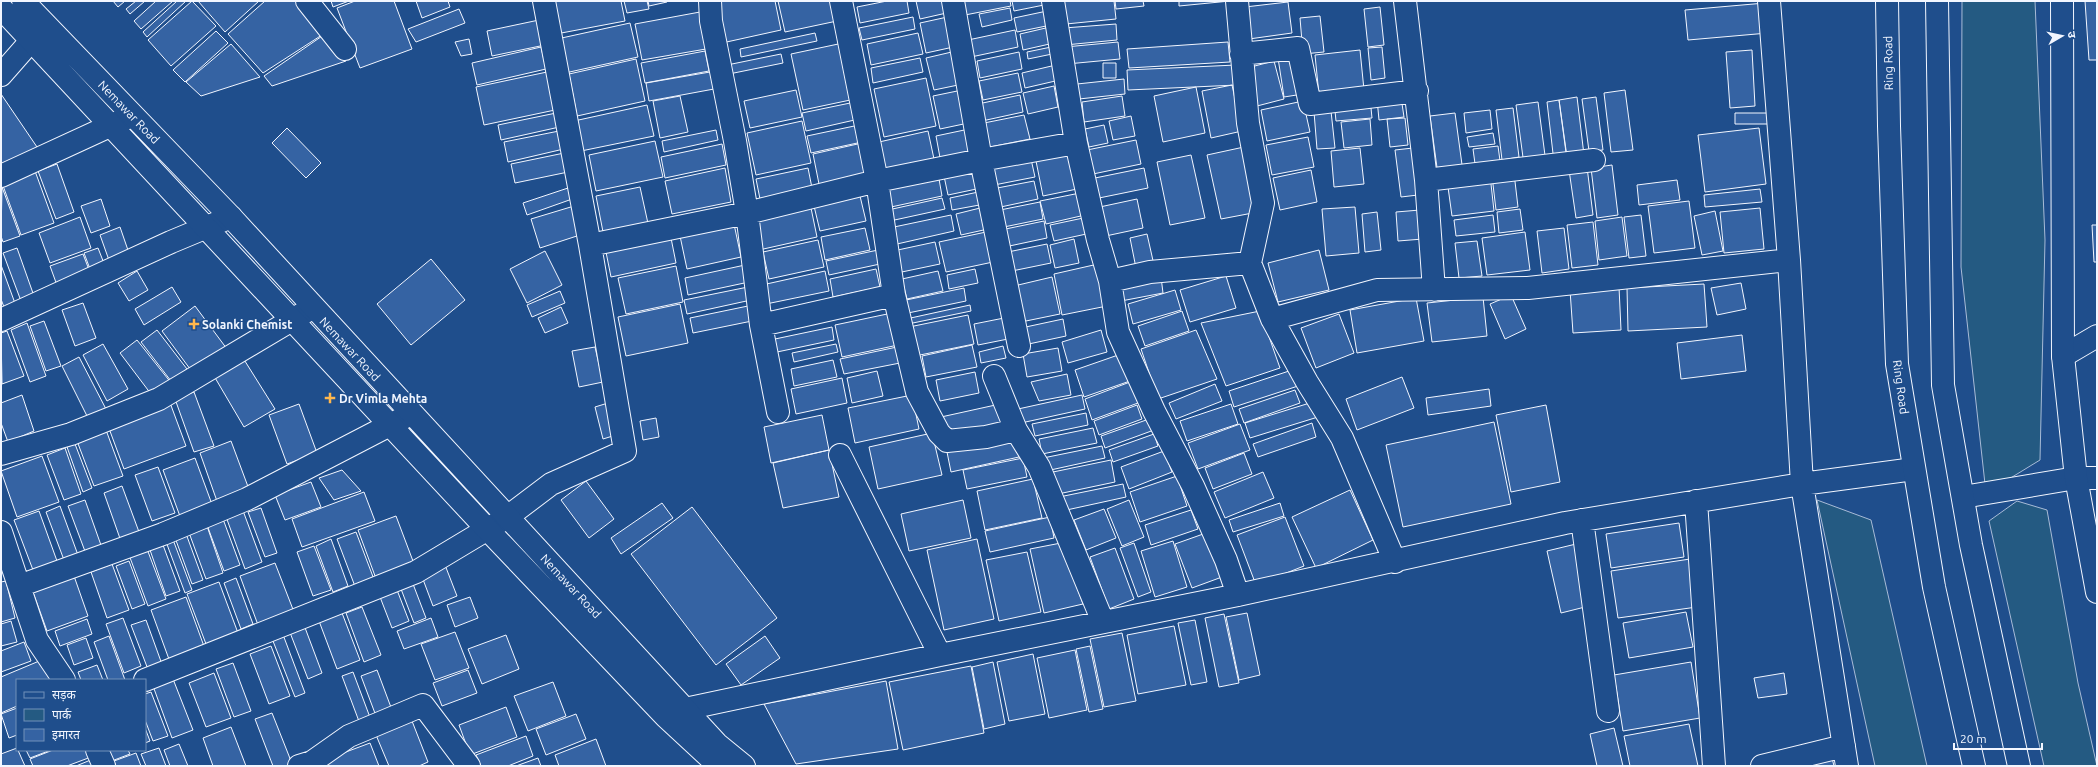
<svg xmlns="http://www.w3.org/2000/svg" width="2098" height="767" viewBox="0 0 2098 767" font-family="Ubuntu,'Noto Sans Devanagari',sans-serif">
	<rect width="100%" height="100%" fill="#1f4e8c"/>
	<path fill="#245a82" stroke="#a8bbd7" d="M1962 1H2035L2045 240 2040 460 1986 493 1961 267Z
		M1817 500 1871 520 1927 766H1875Z
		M2017 501 2047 510 2078 683 2097 766H2044L1989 521Z"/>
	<path fill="#3563a3" stroke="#f2f6ff" d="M113 1H125L118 7Z
		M136 1H145L130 14 126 9Z
		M156 1H173L141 29 134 21Z
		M177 1H186L147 37 143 32Z
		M192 1 216 26 171 66 148 40Z
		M198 1H259L225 32Z
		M265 1H303L325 33 263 73 228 34Z
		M331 1H349L333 7Z
		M355 1H394L412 49 360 68 337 8Z
		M416 1H448L450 7 422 18Z
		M549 1H621L625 21 556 34Z
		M624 1H647L649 9 627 13Z
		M648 1H667V2L649 6Z
		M713 1H775L781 30 722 43Z
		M778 1H833L837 21 785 32Z
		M887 1H907L909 13 860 23 857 7Z
		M916 1H949L951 12 920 19Z
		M962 1H1010L1011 6 965 15Z
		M1012 1H1049V4L1014 11Z
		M1063 1H1114L1116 19 1066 24Z
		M1115 1H1143L1144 6 1116 9Z
		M1179 1H1230L1179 6Z
		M2085 1H2097V60H2089Z
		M1288 2 1292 33 1249 39 1245 7Z
		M1765 3 1768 33 1688 40 1685 10Z
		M1380 7 1384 45 1368 47 1364 9Z
		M1010 8 1012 20 982 27 979 14Z
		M459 9 465 23 416 42 408 29Z
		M1047 11 1051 25 1017 32 1014 18Z
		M700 12 706 49 642 60 635 24Z
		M952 16 958 46 926 53 920 23Z
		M1320 16 1324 52 1303 54 1300 18Z
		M913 17 915 29 862 40 859 28Z
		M539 20 545 45 492 56 487 31Z
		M630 23 638 57 565 73 557 39Z
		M1116 24 1117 40 1065 45 1064 28Z
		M1050 27 1054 43 1023 50 1020 34Z
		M1015 30 1018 47 971 57 968 40Z
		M216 31 228 43 185 82 173 70Z
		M328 32 346 61 272 86 264 76Z
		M815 33 817 41 741 57 740 49Z
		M918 33 923 54 871 65 867 44Z
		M469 39 472 54 461 56 455 42Z
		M1118 42 1120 59 1067 64 1065 47Z
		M1228 42 1230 62 1129 68 1127 49Z
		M843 43 855 99 803 110 791 54Z
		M231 44 260 77 201 96 186 82Z
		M1056 46 1057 53 1028 59 1027 52Z
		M541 47 546 69 477 85 472 63Z
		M1382 47 1385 78 1371 80 1368 48Z
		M1360 50 1364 90 1319 95 1315 55Z
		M1752 50 1755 106 1730 108 1726 52Z
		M705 51 709 71 645 83 641 63Z
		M956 51 963 84 934 90 926 58Z
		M1019 52 1022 69 980 78 977 61Z
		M781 54 783 63 729 74 727 65Z
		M1297 55 1303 94 1284 97 1278 58Z
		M920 58 923 72 873 83 871 68Z
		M636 59 645 101 577 116 569 74Z
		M1274 61 1284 99 1257 106 1247 68Z
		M1103 63H1116V78H1103Z
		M1060 64 1064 79 1025 88 1022 73Z
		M1236 65 1237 85 1128 90 1127 70Z
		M547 72 555 110 484 125 476 87Z
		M710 72 714 89 649 101 646 83Z
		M1018 73 1022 92 983 100 979 81Z
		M926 78 936 126 884 137 874 89Z
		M1124 79 1125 94 1079 99 1077 84Z
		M1232 85 1242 131 1211 138 1202 91Z
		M1054 86 1058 107 1028 114 1023 93Z
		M1196 87 1205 133 1163 142 1154 96Z
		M967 89 973 122 940 129 933 96Z
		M796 90 802 117 750 128 744 101Z
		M1625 90 1633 150 1611 152 1604 93Z
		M1 94 37 147 1 171Z
		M1020 95 1023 112 982 121 978 104Z
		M680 96 688 132 660 138 653 101Z
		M1122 96 1125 116 1084 122 1082 102Z
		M1401 97 1404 117 1379 120 1377 99Z
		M1577 97 1584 155 1567 157 1559 100Z
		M1596 97 1603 150 1589 151 1582 99Z
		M1559 100 1567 160 1554 162 1547 102Z
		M1303 101 1310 132 1267 141 1261 110Z
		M855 102 859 119 806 131 802 113Z
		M1538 102 1546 163 1524 165 1516 105Z
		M647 105 654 136 581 151 574 121Z
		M1371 108 1372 118 1336 121 1335 111Z
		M1513 108 1519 157 1502 160 1496 110Z
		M1490 110 1492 129 1466 133 1464 113Z
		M1331 111 1335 148 1317 149 1314 112Z
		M561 112 564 126 501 140 498 125Z
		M1455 113 1463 172 1438 175 1430 116Z
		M1735 113H1772L1771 124H1735Z
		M1024 115 1030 139 990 147 984 123Z
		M1131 116 1135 136 1113 140 1109 121Z
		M1405 118 1408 145 1390 147 1387 119Z
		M1370 119 1372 145 1344 148 1341 122Z
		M802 121 811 163 756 175 747 133Z
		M859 125 862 142 811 153 807 136Z
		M1104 125 1108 143 1089 147 1085 129Z
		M287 128 321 163 306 178 272 143Z
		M1759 128 1766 184 1705 192 1698 135Z
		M969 129 975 155 941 163 936 136Z
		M564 130 568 148 508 162 504 142Z
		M716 130 718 140 664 152 662 141Z
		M928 131 934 159 885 170 879 142Z
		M1493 133 1495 144 1469 147 1467 137Z
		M1308 137 1314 167 1272 175 1266 145Z
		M1136 140 1141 164 1093 174 1087 150Z
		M655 141 663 177 596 191 589 155Z
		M862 143 870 178 820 189 813 154Z
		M722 144 726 165 665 178 661 157Z
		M1498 146 1501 168 1476 171 1473 149Z
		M1244 147 1258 212 1221 219 1207 155Z
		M1360 148 1364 184 1334 187 1331 151Z
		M1413 148 1418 195 1401 197 1395 150Z
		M569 152 573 171 515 183 511 164Z
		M1075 152 1082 188 1043 196 1036 161Z
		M1191 155 1205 218 1170 225 1157 162Z
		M1031 159 1035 177 989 186 986 169Z
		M57 164 74 212 56 219 38 171Z
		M1612 165 1618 215 1597 218 1591 168Z
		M1587 167 1593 215 1576 218 1569 170Z
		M725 168 731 202 672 214 665 181Z
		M808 168 812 188 760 199 756 179Z
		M982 168 986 187 948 195 944 176Z
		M1144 168 1148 188 1099 198 1095 178Z
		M1311 170 1317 202 1280 210 1273 178Z
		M35 171 54 223 21 235 2 183Z
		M1514 173 1518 207 1496 210 1492 176Z
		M1490 175 1494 211 1452 216 1447 180Z
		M939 179 942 196 891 207 887 190Z
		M1677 180 1680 200 1639 205 1637 185Z
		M1034 181 1038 199 996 208 992 189Z
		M2 187 20 236 3 242 1 236Z
		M571 187 575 198 527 215 523 203Z
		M640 187 649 228 604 237 596 196Z
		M1760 189 1762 202 1705 207 1704 195Z
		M983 191 985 204 952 210 950 198Z
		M1080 193 1085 215 1046 224 1040 201Z
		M860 196 866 221 820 231 814 206Z
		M942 198 945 209 890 221 888 210Z
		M101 199 110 226 91 233 81 206Z
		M1137 199 1143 228 1101 237 1095 208Z
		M1689 201 1695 248 1654 253 1648 206Z
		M1040 202 1043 219 999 228 995 211Z
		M574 206 583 234 540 248 531 219Z
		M984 207 988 229 961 235 956 214Z
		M1355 207 1359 253 1326 256 1322 209Z
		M811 208 817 237 759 250 753 220Z
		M1760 208 1764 249 1724 253 1720 212Z
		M1520 209 1523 230 1499 233 1497 212Z
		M1420 210 1423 239 1398 241 1396 212Z
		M1715 211 1723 251 1702 255 1694 216Z
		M1377 212 1381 250 1365 252 1362 214Z
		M951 215 954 231 897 244 894 227Z
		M1493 215 1495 232 1456 236 1454 220Z
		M1641 215 1646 256 1629 258 1624 217Z
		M80 217 91 248 50 263 39 233Z
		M1088 217 1091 233 1054 241 1050 225Z
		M1622 217 1627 256 1599 260 1595 221Z
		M1044 221 1047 238 1000 248 996 231Z
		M1593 222 1598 265 1572 268 1567 225Z
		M734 224 741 257 687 269 680 236Z
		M2092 225H2097V262H2094Z
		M120 227 130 256 110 263 100 235Z
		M865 228 870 250 825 260 821 237Z
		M1564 228 1569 269 1542 273 1537 231Z
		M986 232 993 262 946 272 939 242Z
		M1525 232 1530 270 1487 275 1482 238Z
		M1147 234 1154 265 1136 268 1130 238Z
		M671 238 676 263 611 277 606 252Z
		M1074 239 1079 263 1055 268 1050 245Z
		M818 240 824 267 769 279 763 252Z
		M1477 241 1482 276 1459 278 1455 243Z
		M935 242 940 264 897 273 893 251Z
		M1047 244 1051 263 1007 272 1003 253Z
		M17 248 34 296 21 301 3 253Z
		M98 248 107 271 93 277 84 253Z
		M878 250 880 264 829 275 826 261Z
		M1319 250 1329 290 1278 302 1268 263Z
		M545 251 562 285 527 303 510 269Z
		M83 254 91 275 58 288 50 266Z
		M431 259 465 300 411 345 377 304Z
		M1098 264 1107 306 1062 315 1054 274Z
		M1 265 16 306 5 310 1 299Z
		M745 265 749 282 688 295 685 278Z
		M676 266 683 302 626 314 618 278Z
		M876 269 880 287 833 297 830 279Z
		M975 269 978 283 949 289 947 275Z
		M137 271 148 290 129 301 118 283Z
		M825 271 829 291 766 304 762 285Z
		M938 271 943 291 907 299 902 279Z
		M1226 276 1236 308 1190 322 1180 290Z
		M1052 277 1060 314 1021 322 1014 286Z
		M1161 277 1163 293 1121 301 1118 285Z
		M1741 283 1746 309 1717 315 1711 288Z
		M1704 284 1707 327 1628 331 1627 288Z
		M172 287 181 302 144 325 135 309Z
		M748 287 751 300 687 314 684 300Z
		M1619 287 1621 330 1573 333 1570 290Z
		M964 288 966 301 908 313 906 300Z
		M1175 290 1181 310 1133 324 1128 304Z
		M560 291 565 303 532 317 527 305Z
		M1511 295 1526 329 1505 339 1490 304Z
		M1483 297 1487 336 1432 342 1427 303Z
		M1416 298 1424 341 1357 353 1350 310Z
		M83 303 96 338 75 346 62 310Z
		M680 304 688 343 626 356 618 317Z
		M970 305 971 311 908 324 906 319Z
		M195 306 227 349 193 373 162 331Z
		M748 306 752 321 693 333 690 318Z
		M561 307 568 323 545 333 538 318Z
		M1182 311 1189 331 1145 346 1138 326Z
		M1260 311 1280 368 1226 386 1201 323Z
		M892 313 898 345 842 357 835 325Z
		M1339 314 1354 353 1316 368 1301 328Z
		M968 315 974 344 915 356 909 327Z
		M1009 317 1013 338 978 345 974 324Z
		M1063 319 1066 336 1024 345 1021 328Z
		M44 321 61 366 46 371 30 326Z
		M27 323 46 376 30 382 11 330Z
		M832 327 834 340 777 352 775 339Z
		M157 330 187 369 171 381 141 342Z
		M1101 330 1107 352 1068 363 1062 342Z
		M1196 330 1217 379 1158 399 1141 349Z
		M7 331 24 376 2 384 1 333Z
		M1742 335 1746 371 1681 379 1677 343Z
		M137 340 172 384 154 398 120 353Z
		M103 344 128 389 107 401 83 355Z
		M836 344 838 352 794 362 792 353Z
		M972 345 977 367 926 377 922 356Z
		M1003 346 1006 358 981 363 979 352Z
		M595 347 603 382 579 387 572 351Z
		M897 347 900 363 844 374 840 359Z
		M1058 348 1062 371 1027 377 1023 354Z
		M1121 354 1130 381 1084 397 1075 370Z
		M79 357 107 411 89 420 62 366Z
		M243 358 275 409 244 427 214 376Z
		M833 360 837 377 794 386 791 369Z
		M1292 370 1298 386 1234 407 1229 391Z
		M877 371 883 396 852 403 847 378Z
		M975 372 979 393 940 401 936 380Z
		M1067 374 1071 395 1039 401 1031 382Z
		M1402 377 1414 408 1357 430 1346 399Z
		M842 378 847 403 796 414 791 389Z
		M1130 382 1138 403 1092 420 1085 399Z
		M1215 384 1222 401 1176 419 1169 403Z
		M1489 389 1491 406 1428 415 1426 398Z
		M1295 390 1300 403 1244 423 1239 409Z
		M194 392 214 446 194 452 175 399Z
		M22 395 34 431 8 442 1 423V403Z
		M912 395 919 429 855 443 848 408Z
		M1082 395 1085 409 1021 423 1018 409Z
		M169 400 186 446 124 469 107 423Z
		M1313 402 1318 417 1250 438 1245 423Z
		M608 403 616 435 603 439 595 407Z
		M299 404 317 453 287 464 269 415Z
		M1000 404 1004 422 944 435 941 417Z
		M1231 404 1238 424 1187 441 1180 421Z
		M1137 405 1142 419 1099 435 1094 421Z
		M1546 405 1560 482 1511 492 1496 415Z
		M1086 413 1088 425 1035 436 1032 424Z
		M822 415 829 450 771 463 764 427Z
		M656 418 659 437 643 440 640 421Z
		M1149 419 1154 430 1105 448 1101 436Z
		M1494 422 1511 504 1403 527 1386 445Z
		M1312 423 1316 437 1258 457 1253 444Z
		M1240 424 1250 450 1198 469 1188 443Z
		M1093 428 1097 443 1042 454 1039 439Z
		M106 430 123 476 94 486 77 441Z
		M932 433 942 475 878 489 869 447Z
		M1154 434 1158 446 1113 462 1109 450Z
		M1015 438 1019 457 951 472 947 452Z
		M231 441 250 492 218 504 200 453Z
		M75 444 92 488 83 492 67 447Z
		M1102 446 1105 458 1046 471 1043 458Z
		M65 448 81 494 64 500 47 455Z
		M829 450 839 497 783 508 773 463Z
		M1164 451 1172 472 1129 489 1121 467Z
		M1244 453 1252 474 1213 489 1205 468Z
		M42 456 59 502 17 517 1 471Z
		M195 458 213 507 181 519 163 470Z
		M1023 458 1027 477 967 489 963 470Z
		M1111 460 1115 482 1058 494 1053 472Z
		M158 467 175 513 152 521 135 475Z
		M342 470 361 491 334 500 319 478Z
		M1263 472 1274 498 1225 518 1214 492Z
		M1177 476 1187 506 1140 522 1130 492Z
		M1033 479 1042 518 985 530 977 491Z
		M586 481 614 519 589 538 561 500Z
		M311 482 321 507 285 520 275 495Z
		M1123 484 1126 497 1062 511 1059 497Z
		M122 486 142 540 123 547 104 493Z
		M1350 490 1373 540 1316 568 1292 517Z
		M364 492 375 521 302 547 292 519Z
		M85 500 102 548 86 554 68 506Z
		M963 500 971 538 909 551 901 514Z
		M1129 500 1144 537 1122 546 1107 509Z
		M662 503 673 518 621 554 611 538Z
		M1280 503 1284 516 1233 532 1229 520Z
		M60 506 78 555 64 560 46 512Z
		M692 507 777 618 716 665 631 554Z
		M242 508 262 562 245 569 225 514Z
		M261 508 277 553 265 557 248 512Z
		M1104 509 1116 538 1086 550 1074 520Z
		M1191 510 1198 529 1151 545 1145 525Z
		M39 511 57 561 33 570 14 520Z
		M396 516 416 569 378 584 358 530Z
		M1050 517 1054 538 990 552 985 531Z
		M1285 517 1304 566 1256 585 1237 535Z
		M223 519 240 565 224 571 207 525Z
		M206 523 223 573 206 579 188 530Z
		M1679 523 1684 557 1611 568 1606 534Z
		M185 531 203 580 192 584 174 535Z
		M356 532 375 582 356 589 337 539Z
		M1206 533 1222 577 1192 588 1175 544Z
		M172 537 192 590 185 593 165 539Z
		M331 539 348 586 333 592 316 546Z
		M977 539 994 619 944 630 927 550Z
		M1173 541 1187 587 1155 597 1141 551Z
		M1061 543 1083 604 1044 613 1030 549Z
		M1134 543 1151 592 1138 597 1120 548Z
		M1576 544 1589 606 1561 613 1547 551Z
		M163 545 180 591 166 596 150 550Z
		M314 546 331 590 313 596 297 552Z
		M1115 548 1134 599 1109 609 1090 557Z
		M147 549 166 599 148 606 129 555Z
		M1027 552 1041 612 999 621 986 560Z
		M1690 559 1697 607 1618 618 1611 571Z
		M129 561 145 604 132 609 116 566Z
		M275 563 294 612 258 625 240 576Z
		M112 564 129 610 107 618 91 572Z
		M445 565 457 596 433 606 421 574Z
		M74 576 88 616 47 631 33 592Z
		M236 578 253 624 241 629 224 583Z
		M6 581 15 618 1 622V582Z
		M219 582 238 633 206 644 187 594Z
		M413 584 426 618 414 623 401 589Z
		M397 590 409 621 392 628 380 597Z
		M186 597 205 649 170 662 151 610Z
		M470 597 478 618 455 627 447 605Z
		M362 607 381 655 364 662 346 613Z
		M1686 612 1693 647 1629 658 1623 623Z
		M342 613 360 660 337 669 319 621Z
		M1247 613 1260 675 1239 680 1226 617Z
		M1224 614 1239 683 1219 687 1205 618Z
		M123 618 141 666 124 673 106 624Z
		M431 618 438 637 404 649 397 631Z
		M87 619 92 634 60 646 55 631Z
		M146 620 163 667 149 672 131 625Z
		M1195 620 1207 682 1191 685 1178 623Z
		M11 621 17 642 1 646V624Z
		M304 625 322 673 308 679 289 630Z
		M1174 626 1186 685 1138 694 1127 635Z
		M282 632 305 693 295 697 271 636Z
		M455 632 469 668 435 680 421 644Z
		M1122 633 1136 701 1104 707 1090 639Z
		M506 635 519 669 482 684 468 649Z
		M109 636 125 680H108L94 642Z
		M765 636 780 658 741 685 726 664Z
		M86 638 93 658 74 665 67 645Z
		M24 642 31 661 1 672V651Z
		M271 646 290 696 269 704 250 654Z
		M1090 646 1103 709 1089 712 1076 649Z
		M1075 650 1087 710 1049 718 1037 658Z
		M1033 654 1045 714 1009 721 997 662Z
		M44 659 52 680H17V706L1 713V677Z
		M993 662 1005 724 984 729 972 667Z
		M1691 662 1700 718 1623 731 1614 675Z
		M233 663 251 711 234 717 216 669Z
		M97 665 103 680H81L78 672Z
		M971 666 984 733 903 750 889 682Z
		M377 670 392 710 376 716 361 676Z
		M468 670 477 693 442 706 433 683Z
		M353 672 371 720 360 724 342 676Z
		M214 673 231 718 206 727 189 683Z
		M1784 673 1787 694 1758 698 1754 678Z
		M173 679 193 730 172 738 153 686Z
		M886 681 898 749 796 764 764 704Z
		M553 682 566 716 528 731 514 696Z
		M151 692 168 736 153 741 145 720V694Z
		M506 707 517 737 470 755 459 725Z
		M17 708V735L9 738 1 714Z
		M272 713 293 766H273L255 719Z
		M576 714 586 739 546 755 536 729Z
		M412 721 428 762 419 766H389L376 735Z
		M1689 724 1698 766H1630L1624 736Z
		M231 727 246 766H213L203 738Z
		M145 728 150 741 145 743Z
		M1614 728 1623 766H1597L1590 734Z
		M526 736 533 756 508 766H481L476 755Z
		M596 739 606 766H559L555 755Z
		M370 743 379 766H321L319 762Z
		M179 744 188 766H170L164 750Z
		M17 748 25 766H1V754Z
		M159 748 166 766H146L141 754Z
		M26 750H51L30 758Z
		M53 750H89L91 757 67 766H33L30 759Z
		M105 750H128L130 754 109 762Z
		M136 753 141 766H116L114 761Z
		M538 758 541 766H516Z
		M1832 758 1834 766H1802Z
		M93 759 96 766H76Z"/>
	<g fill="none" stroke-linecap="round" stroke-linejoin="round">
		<defs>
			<path id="minor" d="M307 1 345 49
				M710 1 711 21 735 141 747 213 761 325 778 412
				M841 1 877 181 981 160 1076 143 1098 240 1110 281 1118 332 1154 411 1193 486 1226 560 1238 595
				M953 1 981 160 1019 346
				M1053 1 1076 143
				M1237 1 1248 123 1263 203 1250 263
				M1405 1 1426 180 1434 290
				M1241 54 1298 48 1310 104 1417 91
				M1 75 44 26
				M1 176 127 118
				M1426 180 1594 160
				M590 245 747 213 877 181 894 295
				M1110 281 1150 272 1250 263 1272 319 1307 382 1342 438 1395 562
				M1272 319 1377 290 1528 288 1789 260
				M1 320 171 242 231 217
				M761 325 894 295 917 392 939 433 947 441 986 437 1016 430 1039 467 1103 622
				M2063 356 2097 336
				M994 376 1016 430
				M1 454 71 434 159 399 312 308
				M840 455 940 655
				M1963 497 2076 478H2097
				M1696 501 1714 766
				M1582 520 1608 711
				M1 532 37 640 64 680
				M19 586 163 534 247 499 411 414
				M145 680 416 572 506 518 551 484 625 451 590 245 544 1
				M685 709 940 655 1238 595 1565 523 1802 484 1789 260 1769 1
				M97 750 104 766
				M299 766 312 762 349 736 423 705 469 766
				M1762 766 1844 746
				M1847 766 1802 484 1914 469"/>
			<path id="tertiary" d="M2062 1 2063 356 2076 478 2097 592"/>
			<path id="primary" d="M1887 1 1889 126 1897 364 1934 587 1974 766
				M1937 1 1943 385 1971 545 2019 766"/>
			<path id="trunk" d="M23 1 231 217 717 744 744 766
				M1 8 487 529 666 717 719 766"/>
		</defs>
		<use href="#minor" stroke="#f2f6ff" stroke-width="24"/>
		<use href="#tertiary" stroke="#f2f6ff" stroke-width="24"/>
		<use href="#primary" stroke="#f2f6ff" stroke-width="24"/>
		<use href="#trunk" stroke="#f2f6ff" stroke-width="24"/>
		<use href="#minor" stroke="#1f4e8c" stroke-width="22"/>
		<use href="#tertiary" stroke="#1f4e8c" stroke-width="22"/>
		<use href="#primary" stroke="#1f4e8c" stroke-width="22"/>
		<use href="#trunk" stroke="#1f4e8c" stroke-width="22"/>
	</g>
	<g fill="#ffb74d" stroke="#1f4e8c" stroke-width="1.5">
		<path d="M192 318h4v4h4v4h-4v4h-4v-4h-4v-4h4z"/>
		<path d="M328 392h4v4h4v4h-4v4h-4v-4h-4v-4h4z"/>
	</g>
	<g text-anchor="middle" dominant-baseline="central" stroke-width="3" stroke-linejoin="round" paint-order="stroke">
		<g font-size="12" fill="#f2f6ff" stroke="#1f4e8c">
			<text transform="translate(1888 63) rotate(-91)">Ring Road</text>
			<text transform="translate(129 112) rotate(46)">Nemawar Road</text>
			<text transform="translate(350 349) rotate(47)">Nemawar Road</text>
			<text transform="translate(1901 387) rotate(82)">Ring Road</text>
			<text transform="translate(571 586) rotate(47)">Nemawar Road</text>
		</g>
		<g font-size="12" font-weight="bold" fill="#f2f6ff" stroke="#1f4e8c" text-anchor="start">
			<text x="202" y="324">Solanki Chemist</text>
			<text x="339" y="398">Dr Vimla Mehta</text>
		</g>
	</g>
	<rect width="2098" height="767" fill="none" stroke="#f2f6ff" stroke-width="4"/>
	<rect x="16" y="679" width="130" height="72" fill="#1f4e8c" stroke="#7391ba"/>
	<rect x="24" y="692" width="20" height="6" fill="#1f4e8c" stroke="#7391ba"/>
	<text x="52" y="699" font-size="12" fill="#f2f6ff">सड़क</text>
	<rect x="24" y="709" width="20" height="12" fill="#245a82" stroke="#7391ba"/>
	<text x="52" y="719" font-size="12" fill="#f2f6ff">पार्क</text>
	<rect x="24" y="729" width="20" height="12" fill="#3563a3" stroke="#7391ba"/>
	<text x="52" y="739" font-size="12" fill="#f2f6ff">इमारत</text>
	<g transform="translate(2062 36) rotate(81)" stroke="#1f4e8c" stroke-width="3" paint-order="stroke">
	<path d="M0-3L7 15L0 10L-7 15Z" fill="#f2f6ff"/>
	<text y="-6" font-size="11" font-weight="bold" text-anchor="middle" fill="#f2f6ff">उ</text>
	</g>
	<path d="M1954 743v6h88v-6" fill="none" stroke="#f2f6ff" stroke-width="2"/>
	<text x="1960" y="743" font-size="12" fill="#f2f6ff" stroke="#1f4e8c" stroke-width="3" paint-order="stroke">20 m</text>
</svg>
